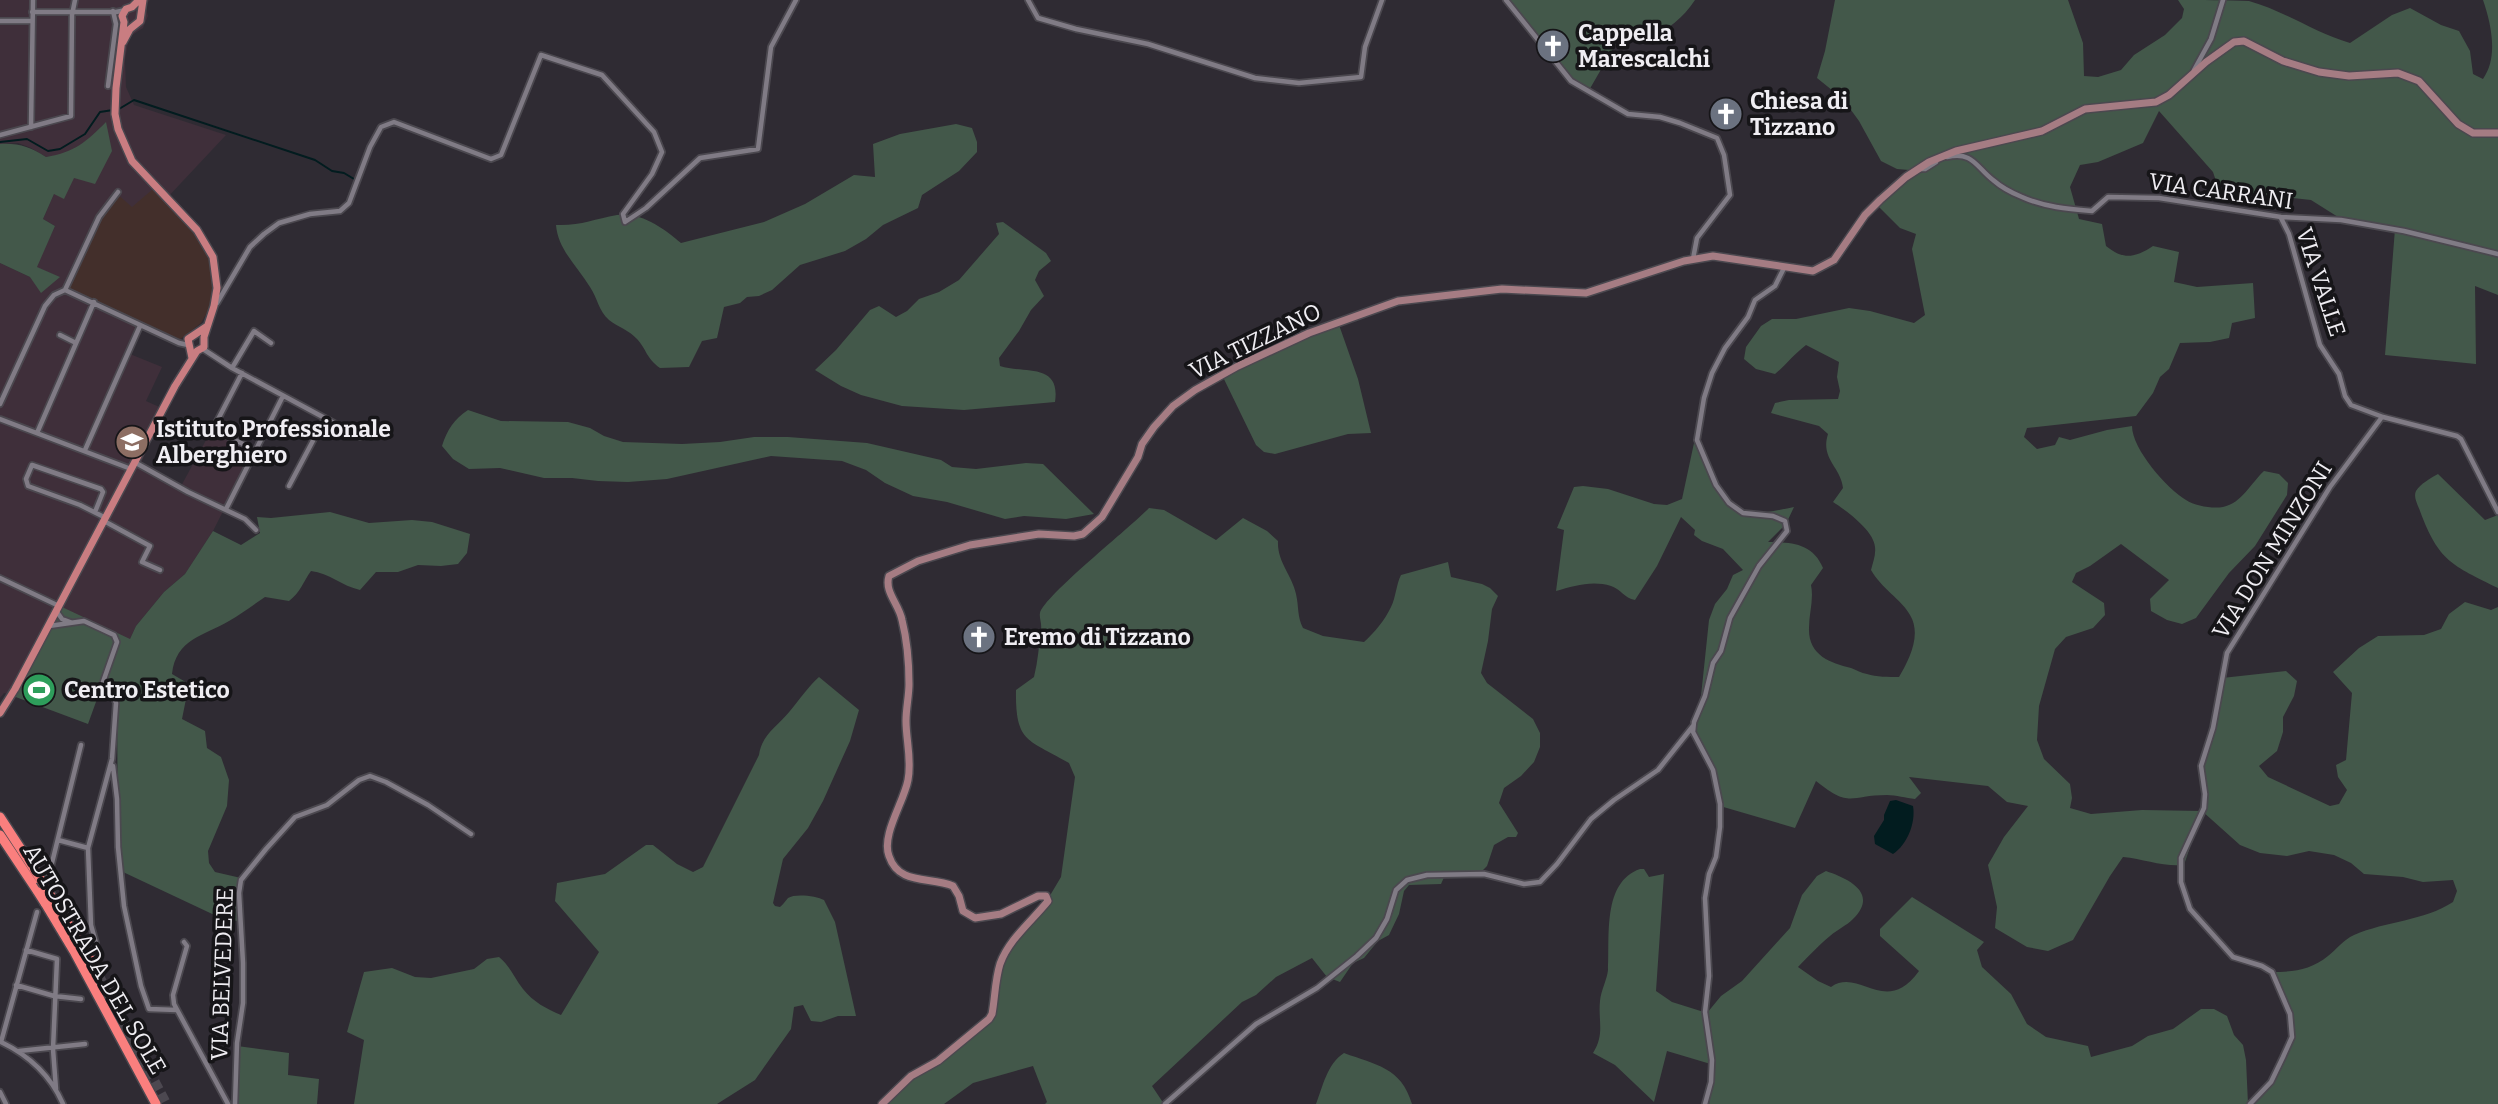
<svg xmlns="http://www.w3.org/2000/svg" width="2498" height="1104" viewBox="0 0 2498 1104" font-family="Bitter,serif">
	<rect width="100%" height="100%" fill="#2f2b33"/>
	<path fill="#432f2b" d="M153 189 166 199 208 246 216 297 201 323 178 341 67 289 92 230 115 193Z"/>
	<path fill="#3f2f3a" d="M0 0H150L145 5 148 16 143 28 129 37 125 60 126 87 134 105 226 135 166 199 153 189 132 207 116 193 102 211 67 288 144 326 130 354 162 367 146 401 166 410 140 465 180 488 212 429 254 450 213 531 185 574 164 592 136 626 130 639 13 696 4 693 0 698V263L30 277H59L36 267 55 226 43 219 54 194 83 145 61 155 46 157 31 148 18 143 0 144Z"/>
	<path fill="#43584a" d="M1505 0H1695C1683 18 1668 30 1649 38L1629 26 1618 40 1588 92 1571 79Z
		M1835 0H2068L2083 43 2084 76 2098 77 2121 70 2134 55 2165 35 2182 18 2184 9 2178 0C2198 0 2230 0 2249 1 2285 11 2315 33 2350 43L2392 15 2410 8 2441 25 2459 31 2470 51 2473 74 2483 79C2498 58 2492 26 2483 0H2498V295L2475 286 2476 364 2385 355 2395 229 2346 222 2311 200 2232 191 2217 184 2213 172 2159 111 2143 143 2098 162 2080 165 2070 187 2079 219 2102 224 2106 246C2123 260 2135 258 2153 246L2179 252 2174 282 2197 287 2253 283 2255 318 2232 323 2229 338 2210 342 2180 343 2169 369 2160 377 2153 393 2136 416 2027 428 2024 437 2037 449 2055 445 2059 437 2070 440 2107 430 2132 426C2132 449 2167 489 2186 500 2195 506 2213 509 2223 507 2242 503 2251 483 2264 471L2279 474 2288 483 2287 495 2255 546 2229 573 2196 618 2182 624 2167 620 2151 611 2150 599 2169 580 2121 544 2090 566 2076 573 2072 582 2104 603 2105 615 2093 628 2066 637 2055 649 2039 706 2037 740 2044 759 2070 784 2072 798 2070 808 2091 814 2142 810 2202 811 2205 802 2201 766 2214 728 2222 678 2286 671 2297 681 2294 696 2283 717V732L2277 751 2259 766 2268 777 2330 806 2339 804 2347 790 2338 777 2336 765 2346 760 2352 693 2333 672 2359 648 2378 636 2424 635 2441 629 2449 614 2465 602 2491 610 2498 607V1104H2250C2269 1088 2294 1055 2294 1029 2293 1011 2279 989 2272 972 2293 972 2311 970 2328 956 2337 949 2343 940 2354 935 2386 921 2424 921 2453 902L2457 891 2453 880 2423 882 2403 877 2364 874 2351 863 2334 855 2309 851 2287 856 2260 853 2240 845 2202 811 2184 865C2163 867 2144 859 2123 857L2110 876 2073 940 2048 951 2027 947 1995 928 1997 907 1988 865 2004 837 2028 806 2007 802 1988 786 1909 777 1921 793 1915 799C1906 798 1896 795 1887 795 1849 795 1851 809 1816 781L1795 828 1720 806 1719 786 1713 764 1694 733 1693 722 1701 696 1709 620 1715 604 1727 589 1733 575 1743 570 1723 549 1702 541 1694 535 1695 530 1681 517 1657 566 1635 600C1624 598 1621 589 1611 586 1592 580 1574 586 1556 591L1564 530 1557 528 1574 487 1583 486 1608 489 1654 504 1667 505 1682 499 1694 443C1704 460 1721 504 1740 511 1755 516 1779 510 1794 507L1786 524 1768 542C1791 542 1813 543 1823 568L1811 585C1814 600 1809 613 1809 628 1808 655 1830 663 1851 668 1857 670 1861 673 1867 674 1876 677 1889 677 1899 677 1909 660 1922 635 1910 615 1902 600 1881 588 1871 570 1873 562 1876 555 1875 547 1874 531 1847 511 1833 502L1843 488C1841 467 1820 459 1828 434L1819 426 1771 413 1775 403 1789 400 1838 399 1840 391 1837 377 1839 362 1806 345C1794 354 1786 365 1775 374L1756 369 1744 359 1746 347 1761 326 1772 319H1796L1849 308 1870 311 1914 323 1925 315 1912 249 1916 234 1900 228 1878 206 1909 170 1897 169 1881 161 1859 121 1843 99 1817 78 1825 51Z
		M106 122 112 151 95 184 74 178 64 199 54 194 43 219 55 226 37 267 60 277 41 293 30 277 0 263V144C19 143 30 147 46 157 75 152 86 142 106 122Z
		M956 124 972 128 977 142V152L959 171 922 195 918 208 883 225 866 239 845 251 800 265 772 290 759 296 747 297 740 303 724 307 717 338 702 341 689 367 660 368C646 358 647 350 637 339 629 330 618 327 609 320 598 310 598 299 590 287 578 267 558 250 556 225 580 226 594 219 617 215 640 211 665 229 681 243L764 222 805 204 854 175 875 177 873 144 900 134Z
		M1003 222 1046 253 1051 261 1039 271 1035 280 1044 296 1031 310 1019 331 999 358 1000 366C1024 374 1061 362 1055 402L964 410 902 406 861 395 841 386 815 370 836 350 870 310 879 306 896 317 907 311 919 299 939 292 959 280 999 234 996 223Z
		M1338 322 1358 379 1371 433 1348 434 1275 454 1264 452 1256 445 1222 375Z
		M468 410 501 421 568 422 590 428 604 436 623 442 682 444 720 442 754 437H788L867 443 941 460 952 467 976 469 1026 463 1043 464 1094 514 1066 519 1024 516 1005 519 947 502 913 496 885 483 866 470 842 461 771 456 667 479 628 482 598 481 572 478H544L500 468 469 469 453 459 442 446C447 430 454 419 468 410Z
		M2438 474 2485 520 2498 515V588C2452 565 2439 562 2420 511 2418 505 2413 497 2416 491 2420 484 2431 478 2438 474Z
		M1149 508 1164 510 1216 540 1243 518 1267 531 1278 541C1277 562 1292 575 1296 594 1299 607 1297 616 1303 628L1323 636 1364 642C1374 633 1385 620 1391 607 1396 597 1396 585 1401 575L1448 562 1451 577 1482 584 1490 588 1498 596 1492 609 1488 641 1481 673 1487 683 1533 719 1540 733V747L1534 762 1521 776 1504 788 1499 803 1518 833 1516 837H1508L1494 845 1487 866 1480 873H1446L1441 884 1409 885 1404 891 1399 914 1389 935 1378 941 1364 958 1353 963 1340 982 1327 977 1312 958 1276 977 1256 995 1242 1002 1152 1086 1164 1104H1045L1047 1102 1033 1066 973 1083 944 1104H884L887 1098 991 1017 999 969 1007 946 1039 914 1061 877 1075 777 1069 763C1029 739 1015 744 1016 690L1034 677C1038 661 1039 645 1041 629 1042 624 1039 617 1040 613 1044 596 1131 527 1149 508Z
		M330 512 369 523 412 520 432 522 470 534 467 553 458 564 441 566 418 565 398 572H376L360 590C342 586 329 573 311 571 303 582 300 593 289 601L265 597C253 605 241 614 229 621 203 636 176 639 172 674L189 684 182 719 205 731 207 748 221 757 229 780 227 806 208 851 209 863 215 872 241 878V921L225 920 123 872 118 835 117 704 110 694 101 688 88 724 13 696 62 607 130 639 136 626 164 592 185 574 213 531 241 545 260 533 257 517 271 518Z
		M819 677 859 710 850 741 823 801 808 828 783 859 773 903 775 906 780 907C782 906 787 899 788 898 795 893 817 896 824 900L835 922 856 1016H838L821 1022 811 1021 803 1005 794 1007 791 1029 755 1080 717 1104H354L364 1040 347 1032 364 972 392 968 415 977 431 978 474 969 487 959 499 957C511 967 514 978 523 989 533 1002 547 1009 561 1015L599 952 555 901 557 883 605 874 646 845H653L677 864 693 872 703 867 759 755C762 734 777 727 790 711 800 699 808 687 819 677Z
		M1640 869H1644L1649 877 1664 874 1656 991 1672 1002 1707 1013 1721 996 1742 981 1790 928 1802 895 1817 876 1826 871C1849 879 1879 893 1853 919 1846 926 1838 929 1830 936 1821 943 1807 958 1798 967L1818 981 1831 987C1860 967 1885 1018 1919 971L1880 936V929L1912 897 1984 942 1977 950 1982 967 2011 994 2027 1024 2046 1037 2088 1046 2091 1057 2132 1046 2148 1036 2173 1029 2201 1009H2214L2227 1016 2234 1035 2243 1045 2246 1060 2248 1104H1709L1714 1065 1667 1051 1654 1102 1615 1065 1593 1053C1605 1034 1598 1022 1600 1001 1601 990 1607 980 1608 970 1610 937 1602 882 1640 869Z
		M237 1046 289 1053 288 1075 319 1079 317 1104H236Z
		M1344 1053C1376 1065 1401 1067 1412 1104H1316C1323 1086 1327 1064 1344 1053Z"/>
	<path fill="#021c1f" d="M1896 800 1913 806C1916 823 1907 845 1893 854L1875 844 1874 836 1884 820V815L1890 801Z"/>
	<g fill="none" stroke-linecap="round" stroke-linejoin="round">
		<path stroke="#021c1f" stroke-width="2" d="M119 109 134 100 315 160 332 171 344 173 354 179
			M0 142 27 139 48 151 60 149 85 134 100 112 113 110"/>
		<path stroke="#4c4850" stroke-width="9" stroke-dasharray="9 4.5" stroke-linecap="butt" d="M92 962 167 1104"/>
		<defs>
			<path id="street" d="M1028 0 1038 18 1076 29 1148 44 1255 78 1299 83 1361 77 1365 47 1382 0
				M1506 0 1571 81 1628 114 1660 117 1680 123 1717 138 1724 155 1730 195 1697 238 1693 259
				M32 12H116L126 10
				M0 21H32
				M2194 70 2211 39 2223 0
				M108 86 116 24 113 11
				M31 127 33 0
				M0 135 71 116 72 15 75 0
				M1947 157C1973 151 1976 167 1993 180 2001 187 2012 193 2022 197 2044 207 2068 209 2092 211L2108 197 2159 198 2281 217 2341 220 2404 231 2498 254
				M1919 169H1925L1936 162
				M118 192 99 217 65 290 179 343 188 345
				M2281 218 2289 234 2320 345 2339 374 2345 396 2351 405 2383 417 2457 436 2461 439 2498 512
				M217 303 250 247 264 234 279 223 310 214 340 211 349 203 370 147 381 127 394 122 491 159 501 155 541 55 602 75 654 132 662 152 652 174 623 214 625 222 646 208 700 158 758 149 771 47 796 0
				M60 335 76 343
				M203 349 232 368 360 437 374 431H388
				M232 368 254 331 271 343
				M242 373 213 429 247 446
				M0 404 45 306 54 295 65 290
				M0 419 131 469
				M37 433 94 302
				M85 450 140 326
				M136 463 188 492 245 519 256 530
				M289 486 325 418
				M226 509 283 396
				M95 512 103 492 101 489 32 465 26 479 28 486 80 505 106 518
				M104 521 150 546 142 562 160 570
				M0 578 59 606
				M57 612 62 619 70 622
				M49 626 84 621 114 635 117 642 103 682 112 693 116 703 112 759 88 848 91 925 96 943
				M113 766 117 799 118 847 124 906 141 986 149 1009 177 1010
				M58 840 88 848
				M49 875 81 745
				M184 942 187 946 173 995 174 1004 228 1104
				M26 950 57 959 53 1049 56 1089
				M16 985 54 996 81 999
				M1 1042 37 912
				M1 1042C28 1055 51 1076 63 1104
				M19 1051 85 1044
				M0 1092 6 1104
				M235 1104 237 1043 243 1003V963L239 893 241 880 266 849 295 817 327 805 359 780 370 776 386 782 428 805 471 834
				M1165 1104 1256 1024 1317 988 1357 956 1376 938 1387 919 1396 890 1407 880 1427 875 1484 874 1524 884 1540 882 1557 864 1591 819 1614 800 1658 770 1693 726
				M1705 1104 1711 1082 1712 1060 1705 1012 1709 976 1705 898 1709 874 1716 857 1720 827V804L1713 770 1693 732 1694 722 1705 696 1713 663 1721 651 1730 618 1759 566 1787 531 1785 521 1773 516 1743 513 1729 503 1716 485 1697 440 1704 398 1712 373 1725 348 1748 317 1755 300 1775 286 1784 268
				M2250 1104 2271 1082 2283 1057 2292 1037 2290 1014 2272 972 2262 966 2233 957 2190 909 2181 882V858L2204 808 2205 794 2201 766 2213 728 2227 653 2330 487 2382 417"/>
			<path id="secondary" d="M882 1104 911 1076 938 1061 989 1019 992 1014C995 998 995 980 1000 964 1009 939 1032 921 1048 901L1046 896H1038L1001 914 975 918 963 911 959 896 953 886C930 876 899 886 889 856 881 835 904 802 908 780 912 760 906 740 906 721 906 708 909 696 909 684 909 662 907 640 902 620 899 604 884 592 889 576L918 561 970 545 1039 534 1074 536 1083 534 1102 517 1138 457 1142 444 1154 427 1173 406 1195 390 1238 366 1309 333 1398 301 1502 289 1586 293 1684 261 1713 256 1813 271 1834 260 1865 215 1880 200 1906 177 1929 162 1956 151 2042 131 2085 109 2156 102 2169 95 2206 62 2234 42 2244 41 2283 61 2319 72 2349 76 2398 73 2419 81 2458 124 2473 133H2498"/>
			<path id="primary" d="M123 42 130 29 140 21 143 0
				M192 358 188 339 206 327
				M0 713 15 689 175 386 197 351 204 347V337L214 306 217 288 213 257 197 230 132 161 118 129 115 114 116 88 124 22 122 16 126 9 132 7 139 0"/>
			<path id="highway" d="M0 817 41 880
				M0 835 38 892
				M48 891 92 962
				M45 903 75 953 156 1104"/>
		</defs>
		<use href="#street" stroke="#4b484f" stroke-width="8"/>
		<use href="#secondary" stroke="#4b484f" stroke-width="10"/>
		<use href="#primary" stroke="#4b484f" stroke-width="10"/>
		<use href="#highway" stroke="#4b484f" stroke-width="12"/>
		<use href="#street" stroke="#807b85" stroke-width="4.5"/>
		<use href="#secondary" stroke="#a57c83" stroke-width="7"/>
		<use href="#primary" stroke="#c97d81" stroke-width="7"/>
		<use href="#highway" stroke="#fa7f7e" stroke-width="9"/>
		<defs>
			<path id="highway-bridge" d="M41 880 48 891
				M38 892 45 903"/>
		</defs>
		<use href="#highway-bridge" stroke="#4b484f" stroke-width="12" stroke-linecap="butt"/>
		<use href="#highway-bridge" stroke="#fa7f7e" stroke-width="9"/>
	</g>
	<defs>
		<symbol id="church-disc" viewBox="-11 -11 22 22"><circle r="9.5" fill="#6b7280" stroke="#161518"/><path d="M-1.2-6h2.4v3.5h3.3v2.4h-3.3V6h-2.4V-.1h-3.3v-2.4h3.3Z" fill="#fff"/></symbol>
		<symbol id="university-disc" viewBox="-11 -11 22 22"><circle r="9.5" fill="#8d6e63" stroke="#161518"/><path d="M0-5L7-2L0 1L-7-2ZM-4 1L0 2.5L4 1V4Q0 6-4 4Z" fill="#fff"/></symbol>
		<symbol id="stadium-disc" viewBox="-11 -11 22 22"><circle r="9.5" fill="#2e9e5b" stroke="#161518"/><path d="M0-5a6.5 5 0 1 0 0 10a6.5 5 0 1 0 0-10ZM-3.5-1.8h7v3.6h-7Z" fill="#fff"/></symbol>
	</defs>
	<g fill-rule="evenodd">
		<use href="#church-disc" x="1534" y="27" width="38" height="38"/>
		<use href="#church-disc" x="1707" y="95" width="38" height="38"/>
		<use href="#university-disc" x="113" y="423" width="38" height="38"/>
		<use href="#church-disc" x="960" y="618" width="38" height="38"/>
		<use href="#stadium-disc" x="20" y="671" width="38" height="38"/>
	</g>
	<g text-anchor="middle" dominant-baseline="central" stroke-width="7" stroke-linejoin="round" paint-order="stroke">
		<g font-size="23" font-weight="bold" fill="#efedf2" stroke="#161518" text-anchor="start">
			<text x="1578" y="33">Cappella<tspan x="1578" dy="26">Marescalchi</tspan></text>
			<text x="1750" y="101">Chiesa di<tspan x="1750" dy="26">Tizzano</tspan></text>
			<text x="156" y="429">Istituto Professionale<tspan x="156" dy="26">Alberghiero</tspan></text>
			<text x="1004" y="637">Eremo di Tizzano</text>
			<text x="64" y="690">Centro Estetico</text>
		</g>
		<g font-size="23" fill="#efedf2" stroke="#161518">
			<text transform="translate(2221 191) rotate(8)">VIA CARRANI</text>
			<text transform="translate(2321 282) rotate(72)">VIA VALLE</text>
			<text transform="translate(1255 341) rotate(-26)">VIA TIZZANO</text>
			<text transform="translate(2272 550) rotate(-58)">VIA DON MINZONI</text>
			<text transform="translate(95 959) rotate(60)">AUTOSTRADA DEL SOLE</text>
			<text transform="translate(222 974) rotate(-88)">VIA BELVEDERE</text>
		</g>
	</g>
</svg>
